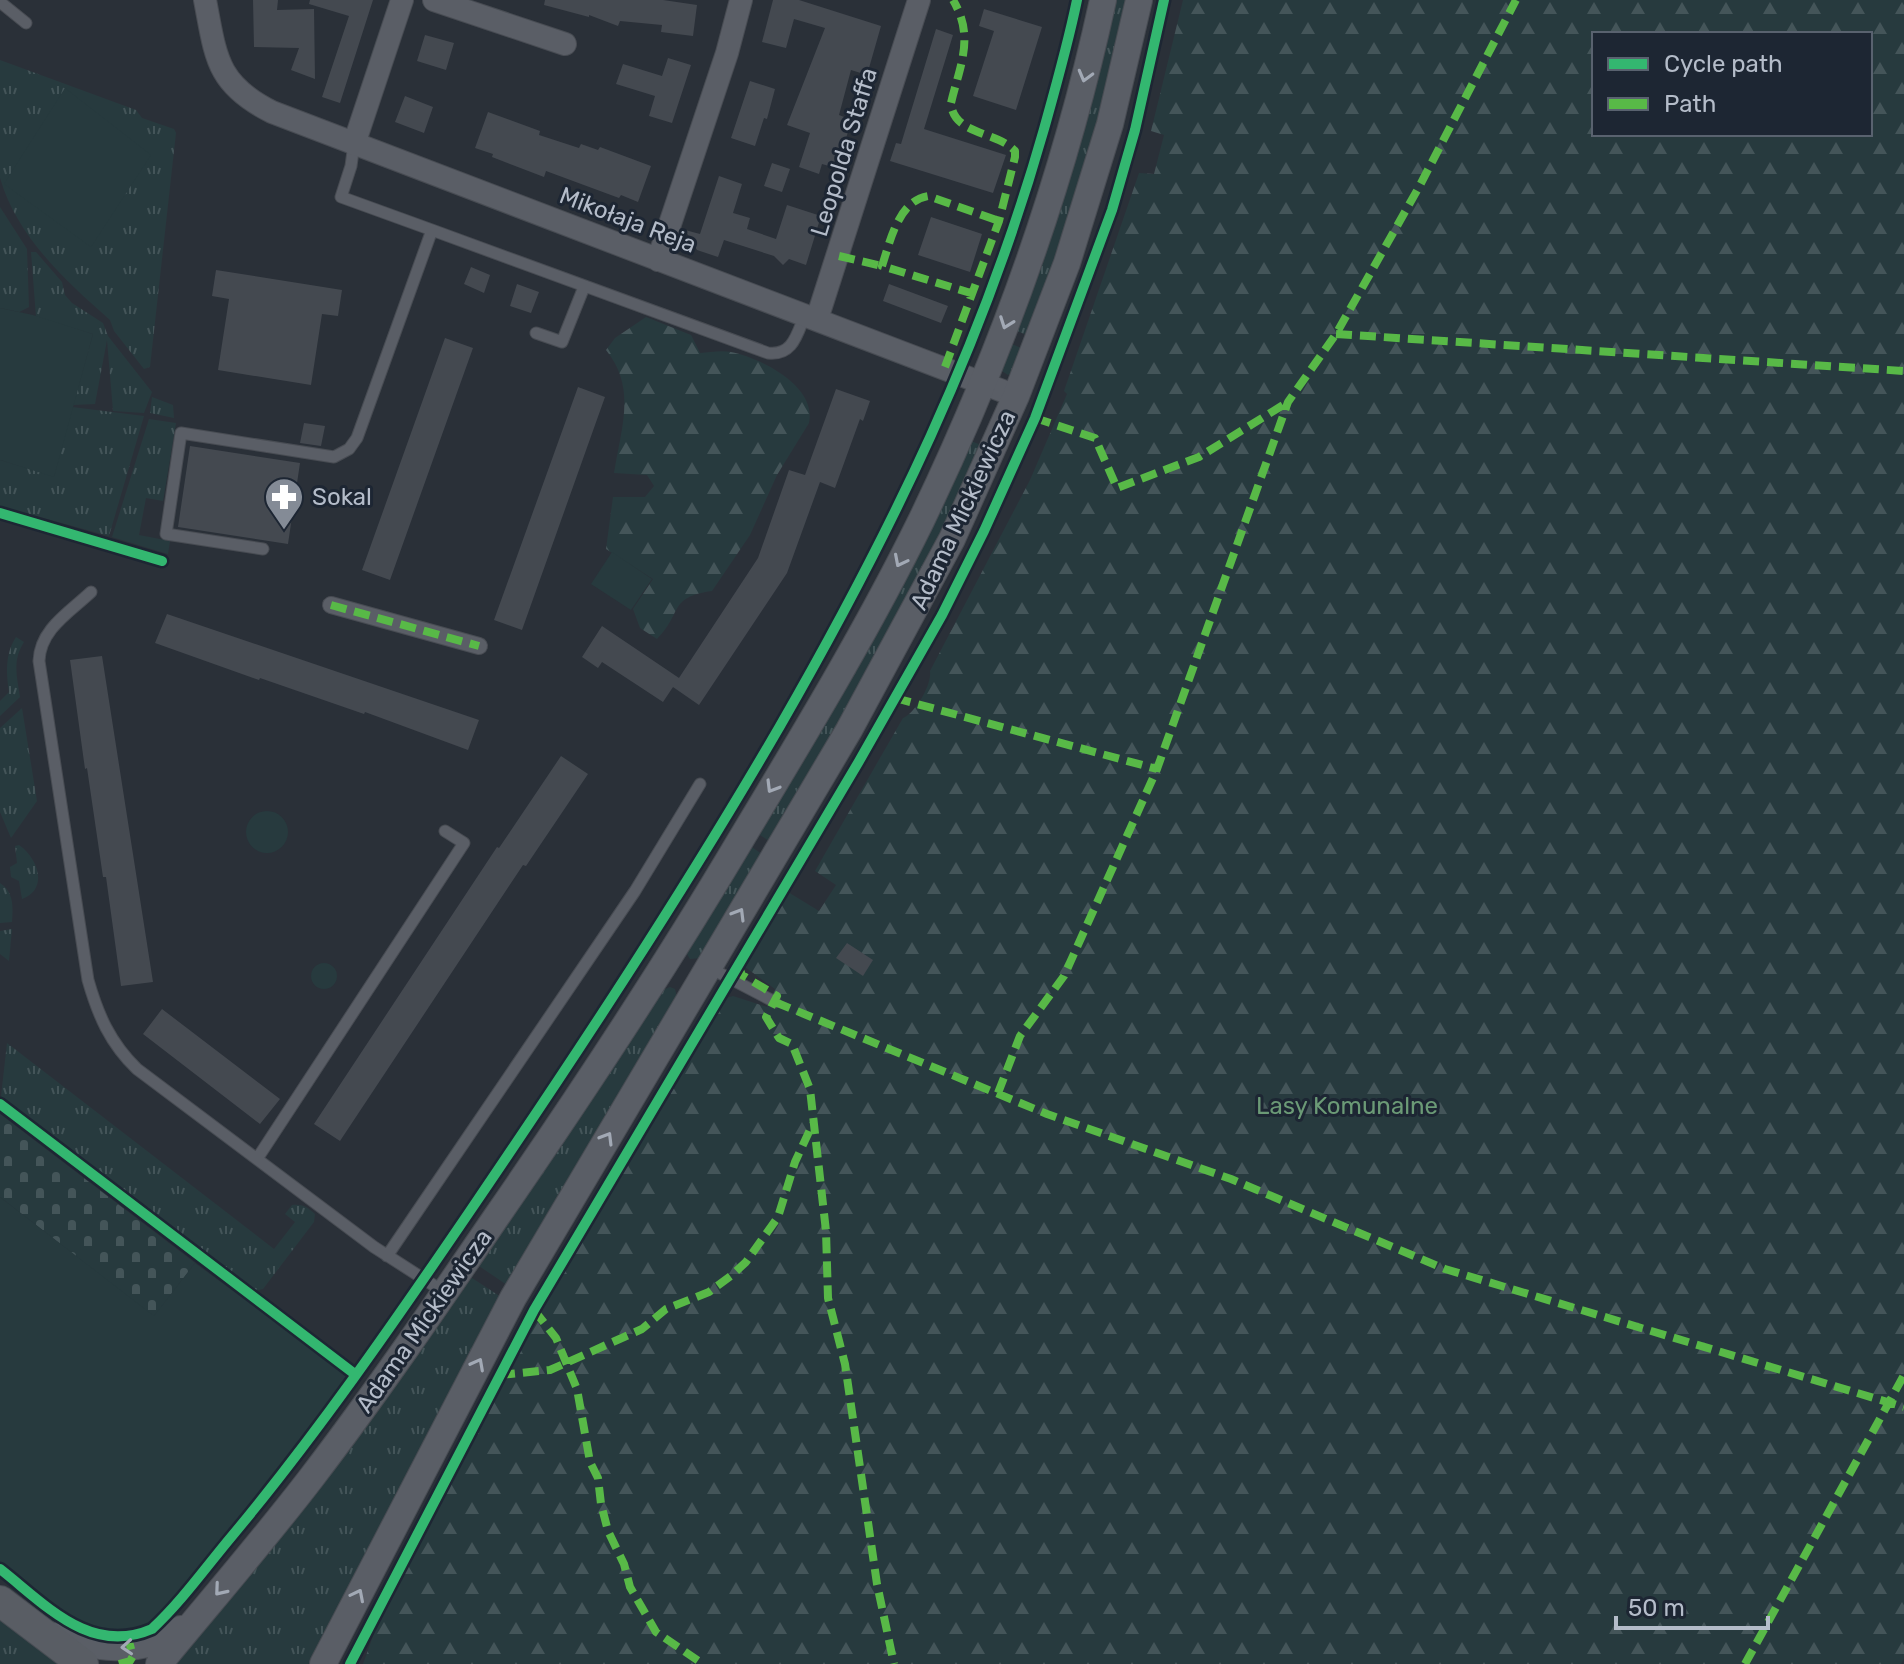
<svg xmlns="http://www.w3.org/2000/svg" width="1904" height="1664" viewBox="0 0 1904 1664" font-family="Rubik,sans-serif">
	<defs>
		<pattern id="grass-tufts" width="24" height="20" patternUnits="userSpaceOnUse" patternTransform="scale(2)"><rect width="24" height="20" fill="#273a3e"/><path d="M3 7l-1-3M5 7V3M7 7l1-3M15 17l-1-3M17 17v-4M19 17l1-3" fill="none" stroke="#445559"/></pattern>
		<pattern id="forest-firs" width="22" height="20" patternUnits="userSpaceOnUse" patternTransform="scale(2)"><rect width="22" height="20" fill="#273a3e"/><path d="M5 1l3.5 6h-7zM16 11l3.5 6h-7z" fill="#445559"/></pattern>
		<pattern id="cemetery-stones" width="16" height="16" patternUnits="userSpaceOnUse" patternTransform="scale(2)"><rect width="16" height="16" fill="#273a3e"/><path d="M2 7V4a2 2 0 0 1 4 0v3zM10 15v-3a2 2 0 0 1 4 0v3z" fill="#445559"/></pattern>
	</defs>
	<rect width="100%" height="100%" fill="#2a3038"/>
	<path fill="url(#grass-tufts)" d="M1114 0H1129L1086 170 1029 336 1015 330Z
		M0 60 136 110 142 118 174 129 176 133 150 367 144 369 114 331 110 320C66 281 17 237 0 178Z
		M0 207 27 249 29 307 19 312 0 308Z
		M31 252H36L62 282 65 295 72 303 103 323 108 336 152 392 144 413 113 411 107 340 95 404 73 405 93 334 36 317Z
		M1010 343 1023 349 1011 373 1008 375 1002 371 1001 365Z
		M152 397 173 405 174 418 150 413Z
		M72 407 144 416 109 536 0 506V460L54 476Z
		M149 419 176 423 163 501 146 498 139 535 170 541 168 554 112 537Z
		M969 440 983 446C920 582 846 712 769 841L757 833Z
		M16 637 24 642C12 661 17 677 20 697L0 716V701L9 692C6 673 5 654 16 637Z
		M22 708 37 801 11 838 0 812V728Z
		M19 845C38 858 49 889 22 899L19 881 11 877 10 867 17 863 15 846Z
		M750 846 762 854 700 958 690 959 687 954 690 947Z
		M0 883C14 892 13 907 12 922L0 923Z
		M12 929 9 961 0 954V931Z
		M670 987 675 989 677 998 507 1285 476 1264 663 990Z
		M7 1043 274 1249 295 1222 285 1214 292 1205C303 1204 307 1207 315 1214L314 1222 263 1289 254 1291 1 1096Z
		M469 1276 501 1297 310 1664H172Z
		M0 1615 64 1664H0Z"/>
	<path fill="url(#forest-firs)" fill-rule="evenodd" d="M1183 0H1904V1658L1901 1664H363L384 1606 528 1327 723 999 733 996 767 1007 775 989 745 967 788 892 819 911 836 885 815 871 903 718C915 713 932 685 930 671L1030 480 1067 394 1064 391 1139 173 1154 174 1164 135 1151 131ZM1594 34H1870V134H1594Z
		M646 317 691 335 700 353C710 352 722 350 731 352 761 358 817 386 809 423L777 475 750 535 712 591C668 597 683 613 657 639L640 628 633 609 653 579 606 549 613 497H645L654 486 647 475 614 473C621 428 637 388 606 350L615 338Z"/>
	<path fill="url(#cemetery-stones)" d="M0 1114 195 1263 154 1317 0 1197Z"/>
	<path fill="#273a3e" d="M65 88 151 155 91 247 4 184Z
		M0 308 33 315 93 334 54 477 0 460Z
		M612 552 652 579 631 610 591 584Z
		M246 832a21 21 0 1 1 42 0a21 21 0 1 1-42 0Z
		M311 976a13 13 0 1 1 26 0a13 13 0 1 1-26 0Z
		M0 1197 154 1316 195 1263 349 1376 181 1591 146 1626 128 1634H112L79 1622 0 1564Z"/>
	<path fill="#444950" d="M253 0H278L277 10 314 9 315 79 291 70 299 48 254 47Z
		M310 0H373L340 103 322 97 349 16 309 4Z
		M545 0H663L697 5 693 36 661 32 662 25 620 21 618 26 589 15V17L544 5Z
		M773 0H799L881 26 867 75 851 70 839 115 852 120 836 168 822 164 819 174 799 167 810 133 787 125 825 28 794 19 786 48 762 42Z
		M984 9 1042 27 1016 110 973 96 994 31 979 26Z
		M936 29 953 35 924 129 1006 155 993 193 890 161 896 143 901 144Z
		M425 35 454 43 446 70 417 61Z
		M668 58 691 65 672 123 649 116 655 96 616 84 623 64 662 76Z
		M750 81 775 89 767 119 764 118 755 146 731 138Z
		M405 96 433 107 424 133 395 122Z
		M488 112 540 131 539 135 579 148 581 144 598 150 600 147 651 166 638 202 621 195 619 198 546 171 544 177 492 157 493 154 475 148Z
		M772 163 790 169 782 192 764 186Z
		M719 176 742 184 733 213 750 218 747 229 776 239 787 205 821 216 806 265 789 259 783 265 774 256 724 240 718 257 697 250 685 230 700 234Z
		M931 217 982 234 970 272 918 255Z
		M471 267 490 275 484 293 464 284Z
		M216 270 342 290 338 316 322 314 311 385 218 370 229 299 212 296Z
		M517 284 539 292 531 313 510 306Z
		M889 284 948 306 941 323 883 301Z
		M445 338 473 348 390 580 362 570Z
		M578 387 605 397 522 630 494 620Z
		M836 389 870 401 863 421 860 419 835 488 820 482 787 573 699 705 673 687 758 558 789 470 805 475Z
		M304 423 325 426 321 446 300 443Z
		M190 446 300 463 288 544 178 527Z
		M167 614 479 720 468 750 365 712 364 714 260 678 259 680 155 643Z
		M602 626 679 678 663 702 602 662 598 668 582 657Z
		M102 656 153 982 121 986 106 877H103L87 768 85 769 70 660Z
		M561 756 588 774 526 866 523 865 340 1141 314 1124 497 847 499 848Z
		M847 943 873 960 863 976 836 958Z
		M162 1009 280 1099 260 1124 143 1034Z"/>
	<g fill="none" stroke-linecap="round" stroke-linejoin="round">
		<defs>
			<path id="service" d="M0 2 26 23
				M354 144 351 166 341 197 432 230
				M536 333 562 342 584 287
				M263 549 166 534 181 433 334 457 349 449 357 438 432 230 768 353C793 356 797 334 805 315
				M91 592C70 612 40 629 39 661L88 980C98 1015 110 1043 137 1069L374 1247 444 1292
				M708 967 775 1002
				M257 1159 464 843 445 831
				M387 1256 635 891 700 784"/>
			<path id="pedestrian" d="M331 605 479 646"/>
			<path id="minor" d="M205 0C216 57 216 84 272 112L1016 396
				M434 0 565 44
				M354 144 402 0
				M658 260 727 53 741 0
				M817 319 919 0"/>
			<path id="tertiary" d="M46 1634C93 1647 138 1658 181 1629
				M159 1664C210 1602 263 1541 312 1477 377 1392 437 1304 497 1216 582 1093 664 969 740 841 803 736 867 631 921 521 1001 355 1064 180 1103 0
				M323 1664 513 1298 849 730 952 539 1016 396 1067 263 1110 124 1139 0"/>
			<path id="secondary" d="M0 1601 83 1664"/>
		</defs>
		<use href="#service" stroke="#484c53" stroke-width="13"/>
		<use href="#pedestrian" stroke="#484c53" stroke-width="18"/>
		<use href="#minor" stroke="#484c53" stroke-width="24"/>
		<use href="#tertiary" stroke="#484c53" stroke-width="28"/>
		<use href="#secondary" stroke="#484c53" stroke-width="32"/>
		<use href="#service" stroke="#5a5e66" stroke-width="11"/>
		<use href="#pedestrian" stroke="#5a5e66" stroke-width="16"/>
		<use href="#minor" stroke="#5a5e66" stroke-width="22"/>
		<use href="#tertiary" stroke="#5a5e66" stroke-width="26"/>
		<use href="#secondary" stroke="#595d64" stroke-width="30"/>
		<path stroke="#58b947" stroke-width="8" stroke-dasharray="16 8" stroke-linecap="butt" d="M839 256 882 266
			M974 294 882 266C890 242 898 201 928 196L999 221
			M1336 334 1904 371
			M945 367 999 221 1015 157V151C997 131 953 135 951 103 960 65 975 37 953 0
			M1035 418 1095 438 1117 488 1199 457 1288 402
			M331 605 479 646
			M895 698 1157 769
			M738 965 742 975 777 996 766 1017 779 1038 792 1044 810 1089 826 1231 828 1298 845 1364 877 1584 894 1664
			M775 1002 1047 1114 1231 1179 1445 1269 1904 1407
			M998 1093 1020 1036 1064 976 1157 769 1288 402 1336 334 1419 187 1516 0
			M534 1310 556 1338 577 1389 590 1462 598 1478 601 1504 608 1531 624 1564 630 1587 656 1632 703 1664
			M499 1375 550 1370 642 1329 666 1309 709 1292 732 1275 746 1262 778 1217 795 1162 814 1121
			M119 1664 130 1661 133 1656 128 1638
			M1745 1664 1904 1375"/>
		<defs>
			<path id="cycleway" d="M0 513 162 561
				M0 1104 356 1375
				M0 1569C45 1604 90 1656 152 1629 182 1601 206 1567 232 1536 317 1434 393 1324 468 1214 577 1054 683 893 780 726 891 533 983 344 1044 129 1056 86 1068 44 1077 0
				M350 1664 534 1310 858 763 942 615 984 531 1035 418 1112 210 1135 130 1164 0"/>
		</defs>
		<use href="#cycleway" stroke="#1d2633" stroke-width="15"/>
		<use href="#cycleway" stroke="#33b770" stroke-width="10"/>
	</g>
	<defs><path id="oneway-chevron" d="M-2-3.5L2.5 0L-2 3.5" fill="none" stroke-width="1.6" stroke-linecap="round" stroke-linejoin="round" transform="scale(2)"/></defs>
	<g stroke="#a2a9b5">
		<use href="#oneway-chevron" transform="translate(1085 76) rotate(105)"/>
		<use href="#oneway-chevron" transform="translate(1006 323) rotate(110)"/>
		<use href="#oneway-chevron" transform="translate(900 561) rotate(117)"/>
		<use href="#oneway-chevron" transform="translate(772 787) rotate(121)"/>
		<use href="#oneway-chevron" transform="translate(739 914) rotate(-59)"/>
		<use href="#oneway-chevron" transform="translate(607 1138) rotate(-59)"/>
		<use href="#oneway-chevron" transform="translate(478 1364) rotate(-62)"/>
		<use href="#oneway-chevron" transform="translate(220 1590) rotate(130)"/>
		<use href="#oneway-chevron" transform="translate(358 1595) rotate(-63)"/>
		<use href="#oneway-chevron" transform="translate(127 1647) rotate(176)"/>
	</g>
	<defs>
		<symbol id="pharmacy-pin" viewBox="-11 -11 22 30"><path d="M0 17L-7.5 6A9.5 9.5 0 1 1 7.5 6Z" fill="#848b96" stroke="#1d2633"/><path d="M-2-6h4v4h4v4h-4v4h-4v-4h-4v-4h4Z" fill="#fff"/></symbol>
	</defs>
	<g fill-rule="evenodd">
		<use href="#pharmacy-pin" x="262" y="475" width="44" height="60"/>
	</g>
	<g text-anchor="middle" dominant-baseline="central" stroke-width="6" stroke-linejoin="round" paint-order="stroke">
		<g font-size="24" fill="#b4bcc9" stroke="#1d2633">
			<text transform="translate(844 152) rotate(-73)">Leopolda Staffa</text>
			<text transform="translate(628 220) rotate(21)">Mikołaja Reja</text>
			<text transform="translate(963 510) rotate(-65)">Adama Mickiewicza</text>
			<text transform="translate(424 1321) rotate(-55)">Adama Mickiewicza</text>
		</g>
		<g font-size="24" fill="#b4bcc9" stroke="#1d2633" text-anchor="start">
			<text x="312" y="497">Sokal</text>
		</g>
		<g font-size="24" fill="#6b9a76" stroke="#1d2633">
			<text x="1347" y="1106">Lasy Komunalne</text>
		</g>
	</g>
	<rect x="1592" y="32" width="280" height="104" fill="#1d2633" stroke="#59626f" stroke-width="2"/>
	<rect x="1608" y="58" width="40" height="12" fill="#33b770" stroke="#59626f" stroke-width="2"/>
	<text x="1664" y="72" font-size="24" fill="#b4bcc9">Cycle path</text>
	<rect x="1608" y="98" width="40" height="12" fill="#58b947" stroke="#59626f" stroke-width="2"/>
	<text x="1664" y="112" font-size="24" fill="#b4bcc9">Path</text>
	<path d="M1616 1616v12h152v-12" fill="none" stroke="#b4bcc9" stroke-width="4"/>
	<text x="1628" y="1616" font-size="24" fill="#b4bcc9" stroke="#1d2633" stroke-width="6" paint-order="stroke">50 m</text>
</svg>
